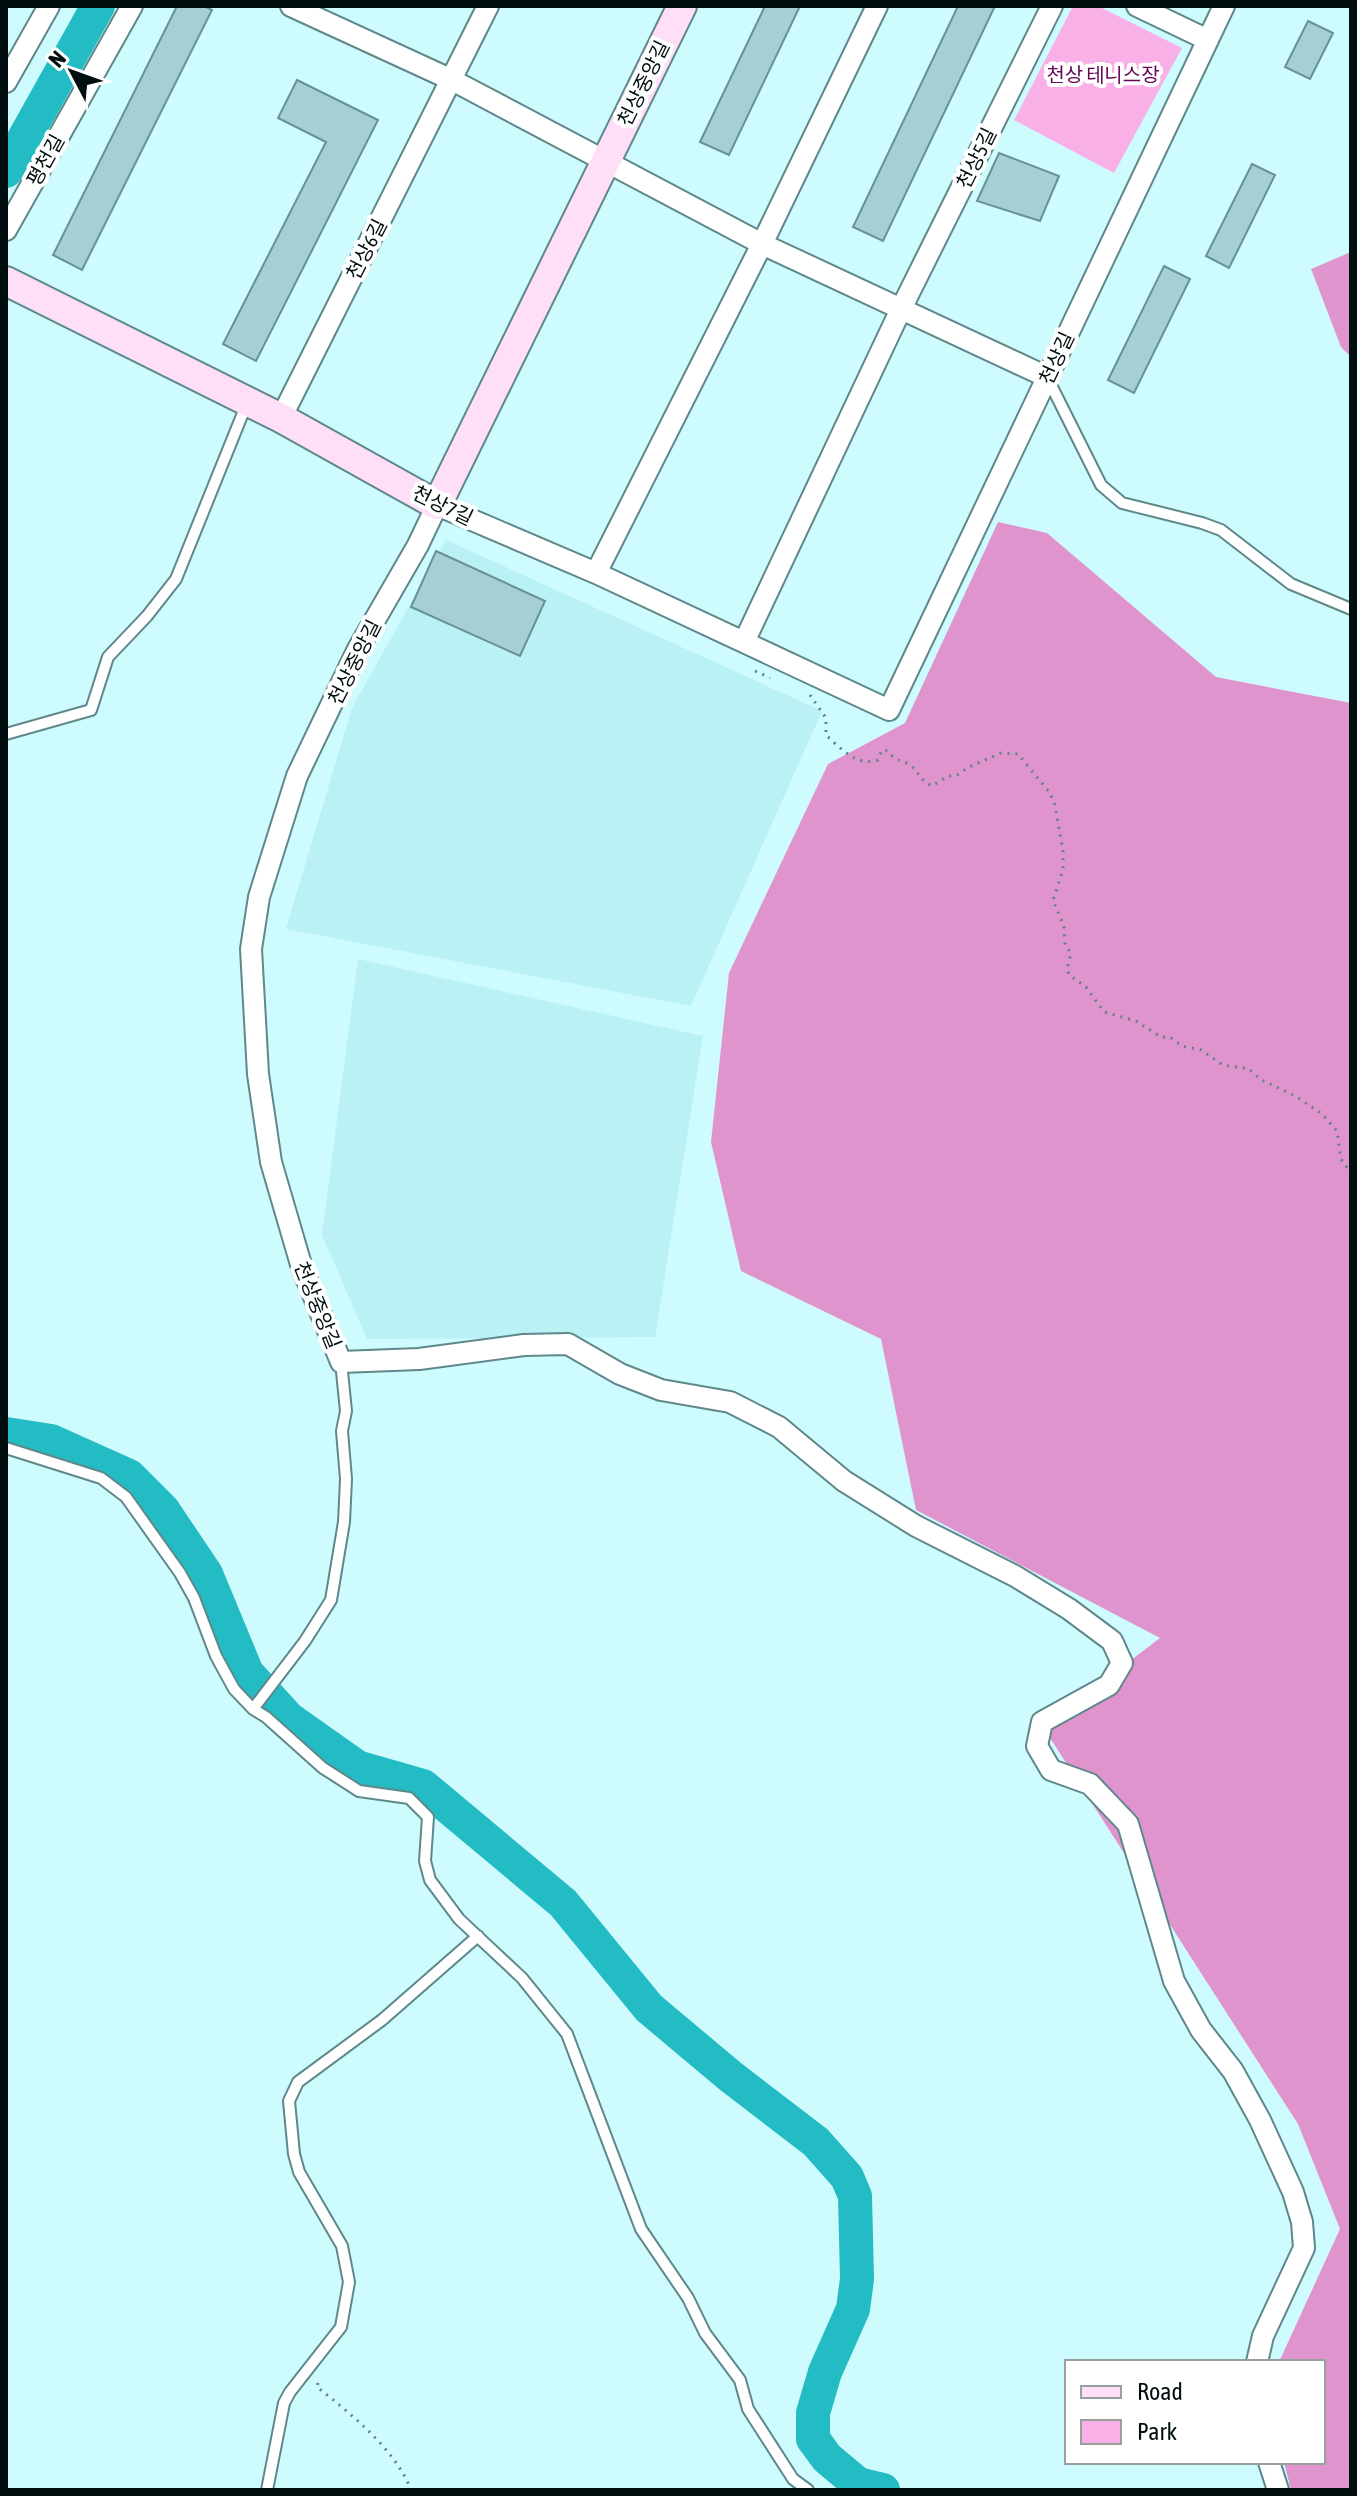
<svg xmlns="http://www.w3.org/2000/svg" width="1357" height="2496" viewBox="0 0 1357 2496" font-family="'Asap Condensed','Noto Sans KR',sans-serif">
	<rect width="100%" height="100%" fill="#cefbfe"/>
	<path fill="#b9f1f4" d="M446 540 822 711 691 1006 286 929 352 708Z
		M358 959 703 1036 655 1337 367 1339 322 1235Z"/>
	<path fill="#f9b0e7" d="M1073 6H1098L1182 48 1114 173 1014 120Z"/>
	<path fill="#e094ce" d="M1351 252V357L1341 347 1311 269Z
		M998 522 1047 533 1216 677 1351 703V2490H1291L1284 2462H1323V2362H1279L1340 2229 1298 2124 1043 1727 1160 1638 916 1510 881 1339 741 1271 711 1142 729 973 828 764 905 723Z"/>
	<g fill="none" stroke-linecap="round" stroke-linejoin="round">
		<path stroke="#23bcc5" stroke-width="34" d="M6 171 98 6
			M6 1434 51 1441 129 1476 163 1510 206 1574 247 1673 289 1719 357 1767 423 1786 563 1903 649 2008 730 2076 816 2142 847 2177 855 2196 857 2279 853 2309 825 2372 813 2413V2439L827 2458 858 2484 883 2490"/>
	</g>
	<path fill="#a4d0d3" stroke="#679194" stroke-width="2" d="M177 6H204L212 10 82 270 53 255Z
		M765 6H800L729 155 700 142Z
		M958 6H995L883 241 853 227Z
		M1308 21 1333 33 1310 79 1285 67Z
		M297 80 378 120 256 361 223 344 326 142 278 118Z
		M999 153 1059 176 1040 221 977 201Z
		M1252 164 1275 175 1229 268 1206 256Z
		M1164 266 1190 279 1134 393 1108 380Z
		M436 551 545 601 520 656 411 607Z"/>
	<g fill="none" stroke-linecap="round" stroke-linejoin="round">
		<defs>
			<path id="lane" d="M1048 379 1101 485 1122 503 1202 523 1221 530 1291 584 1351 609
				M6 734 91 710 108 657 147 616 176 579 247 403
				M341 1362 346 1411 342 1431 346 1479 344 1522 331 1600 305 1641 253 1709 266 1717 323 1768 359 1791 409 1798 428 1817 425 1861 430 1880 459 1919 522 1978 567 2034 641 2229 688 2298 705 2333 740 2380 748 2409 793 2479 808 2490
				M6 1448 101 1478 126 1497 180 1573 194 1598 216 1656 234 1689 253 1709
				M267 2490 284 2403 290 2392 341 2327 349 2282 342 2246 299 2172 294 2154 289 2101 298 2082 382 2020 478 1936"/>
			<path id="street" d="M291 6 452 80 762 244 1047 377
				M1137 6 1208 40
				M1224 6 889 710 596 573 437 505 418 545 358 649 297 776 259 897 251 949 258 1074 271 1162 302 1268 341 1362 419 1359 524 1345 568 1344 620 1374 661 1390 730 1402 779 1427 844 1481 916 1526 1015 1576 1069 1609 1112 1641 1122 1663 1109 1685 1042 1722 1037 1746 1051 1770 1090 1784 1128 1824 1174 1981 1201 2030 1233 2071 1260 2120 1293 2192 1302 2222 1304 2248 1263 2336 1257 2362
				M6 82 49 6
				M6 230 132 6
				M281 418 488 6
				M596 573 762 244 877 6
				M744 642 901 309 1052 6
				M1269 2462 1278 2490"/>
			<path id="secondary" d="M6 281 281 418 437 505 682 6"/>
		</defs>
		<use href="#lane" stroke="#5e888a" stroke-width="14"/>
		<use href="#street" stroke="#5e888a" stroke-width="24"/>
		<use href="#secondary" stroke="#5e888a" stroke-width="32"/>
		<path stroke="#648182" stroke-width="3" stroke-dasharray="2 6" stroke-linecap="butt" d="M755 671 770 678
			M810 695 826 718V735C840 748 857 767 878 760L882 750 888 751C898 764 901 758 911 766 920 774 920 780 932 786L948 776H956L969 767 1001 753 1018 754 1050 793 1055 805 1063 851V870L1053 900 1064 926 1065 945 1071 953 1067 969 1069 975 1086 987 1104 1012 1136 1021 1161 1037H1170L1182 1046 1201 1050 1223 1065 1249 1069 1260 1079 1297 1097 1322 1114 1337 1131 1341 1159 1351 1173
			M318 2383 317 2387C350 2413 396 2450 411 2490"/>
		<use href="#lane" stroke="#fff" stroke-width="10"/>
		<use href="#street" stroke="#fff" stroke-width="20"/>
		<use href="#secondary" stroke="#fedff7" stroke-width="28"/>
	</g>
	<g text-anchor="middle" dominant-baseline="central" stroke-width="8" stroke-linejoin="round" paint-order="stroke">
		<g font-size="20" fill="#650858" stroke="#fff">
			<text x="1103" y="74">천상 테니스장</text>
		</g>
		<g font-size="20" fill="#010e0f" stroke="#fff">
			<text transform="translate(643 83) rotate(-64)">천상중앙길</text>
			<text transform="translate(976 158) rotate(-64)">천상5길</text>
			<text transform="translate(45 160) rotate(-61)">평천길</text>
			<text transform="translate(366 249) rotate(-63)">천상6길</text>
			<text transform="translate(1056 358) rotate(-65)">천상길</text>
			<text transform="translate(443 505) rotate(26)">천상7길</text>
			<text transform="translate(354 662) rotate(-63)">천상중앙길</text>
			<text transform="translate(318 1305) rotate(68)">천상중앙길</text>
		</g>
	</g>
	<rect width="1357" height="2496" fill="none" stroke="#010e0f" stroke-width="16"/>
	<rect x="1065" y="2360" width="260" height="104" fill="#ffffff" stroke="#999f9f" stroke-width="2"/>
	<rect x="1081" y="2386" width="40" height="12" fill="#fedff7" stroke="#999f9f" stroke-width="2"/>
	<text x="1137" y="2400" font-size="24" fill="#010e0f">Road</text>
	<rect x="1081" y="2420" width="40" height="24" fill="#f9b0e7" stroke="#999f9f" stroke-width="2"/>
	<text x="1137" y="2440" font-size="24" fill="#010e0f">Park</text>
	<g transform="translate(72 72) rotate(311)" stroke="#ffffff" stroke-width="6" paint-order="stroke">
	<path d="M0-6L14 30L0 20L-14 30Z" fill="#010e0f"/>
	<text y="-12" font-size="22" font-weight="bold" text-anchor="middle" fill="#010e0f">N</text>
	</g>
</svg>
